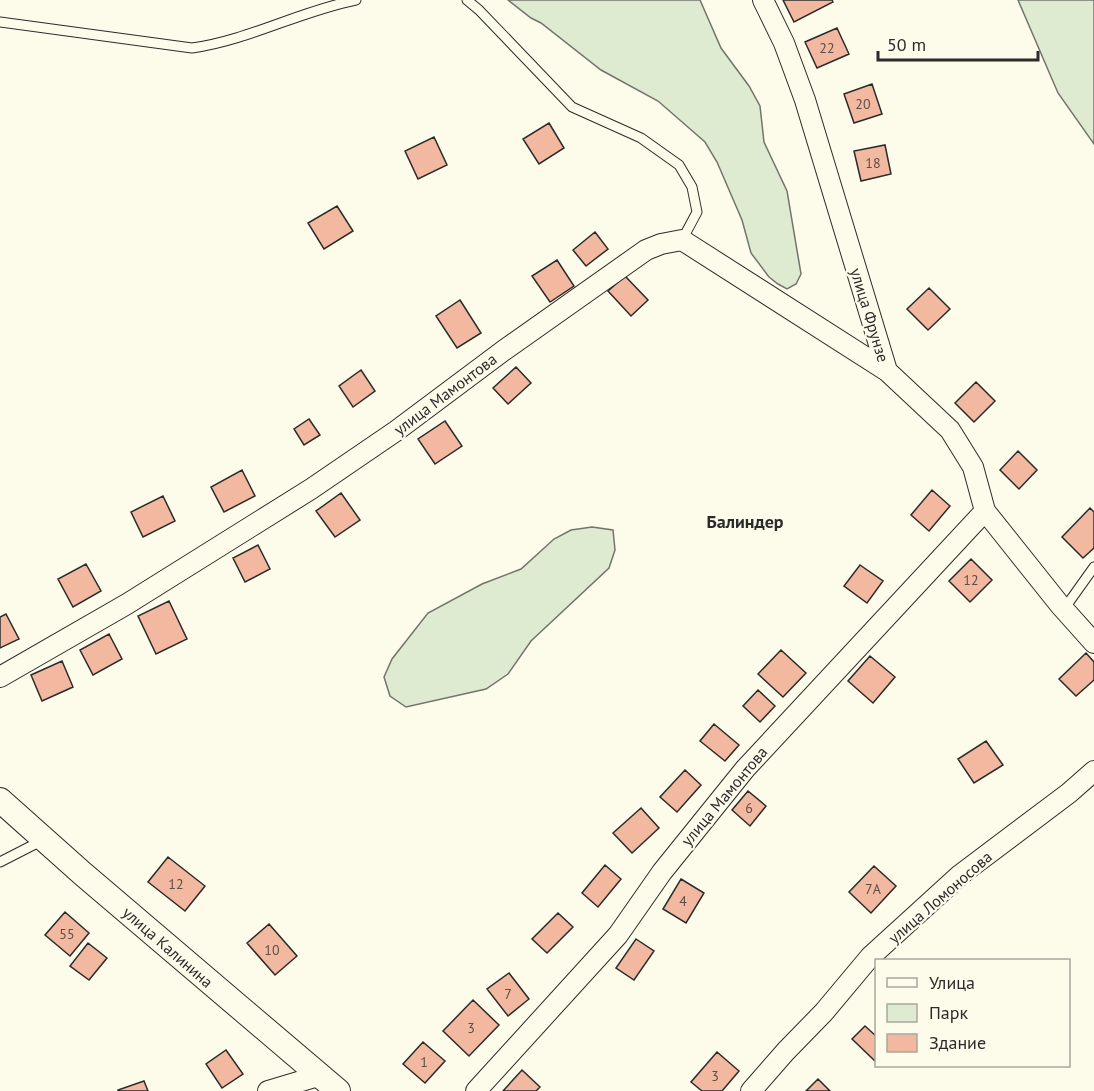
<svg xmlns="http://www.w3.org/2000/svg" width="1094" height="1091" viewBox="0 0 1094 1091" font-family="'PT Sans',sans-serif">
	<rect width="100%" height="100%" fill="#fdfbea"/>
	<path fill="#deebd1" stroke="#74746e" stroke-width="1.5" d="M508 0H700L721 48 749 86 760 106 764 142 787 191 801 274 796 284 787 289 778 284 769 277 751 253 742 220 717 162 705 142 658 101 601 70 541 23 531 18Z
		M1018 0H1094V144L1058 93Z
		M592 527 613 530 615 550 609 568 531 641 508 674 486 689 406 707 390 696 384 677 392 659 428 613 482 584 521 569 554 539 571 530Z"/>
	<path fill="#f2b8a0" stroke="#2b2b2b" stroke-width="1.5" d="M783 0H832L833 2 794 22Z
		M837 28 849 54 817 68 805 42Z
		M872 84 882 114 854 123 844 94Z
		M549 123 564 148 539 164 523 139Z
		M434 137 447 165 418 179 405 151Z
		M885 145 891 174 861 181 854 151Z
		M337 206 353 231 324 249 308 223Z
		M595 232 608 249 586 266 573 250Z
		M557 260 574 286 550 302 532 276Z
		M625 276 648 300 631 316 608 291Z
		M929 288 950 309 928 330 907 309Z
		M460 300 481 333 457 348 436 316Z
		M516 367 531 383 508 404 493 388Z
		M361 370 375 391 353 407 339 386Z
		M976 382 995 401 974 422 955 403Z
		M309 419 320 435 304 445 294 429Z
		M445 421 462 446 435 464 418 439Z
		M1018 451 1037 470 1019 489 1000 470Z
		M242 470 255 496 224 512 211 487Z
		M932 490 950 506 929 531 911 515Z
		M341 493 360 520 335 537 316 511Z
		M163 496 175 521 143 537 131 512Z
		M1090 508 1094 512V548L1083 558 1062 537Z
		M258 545 270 569 245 582 233 558Z
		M971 559 992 580 970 602 949 581Z
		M86 564 101 591 73 607 58 579Z
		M860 565 883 581 867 603 844 586Z
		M169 601 187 639 156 654 138 616Z
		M6 614 19 639 0 648V617Z
		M109 634 122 659 93 675 80 650Z
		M781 650 806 673 783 697 758 674Z
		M1086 653 1094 662V680L1076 696 1059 679Z
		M870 656 895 677 873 703 848 681Z
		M62 661 73 687 42 701 31 675Z
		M758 690 775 706 760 722 743 706Z
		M714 724 739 745 725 761 700 741Z
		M986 741 1003 765 974 783 958 759Z
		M685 770 701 785 677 812 660 797Z
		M748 791 766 806 750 826 732 810Z
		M641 808 659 828 632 853 613 833Z
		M168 857 205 886 185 911 148 882Z
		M605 865 621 879 598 907 582 893Z
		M874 866 896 886 871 913 849 892Z
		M681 879 704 893 686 923 663 909Z
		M65 912 89 933 70 956 45 935Z
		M558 913 573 927 547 953 532 939Z
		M269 924 297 956 275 975 247 943Z
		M636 939 654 951 634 980 616 968Z
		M88 943 107 958 89 980 70 966Z
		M509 973 529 999 508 1016 487 989Z
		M473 1000 499 1025 469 1056 443 1031Z
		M865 1026 876 1036V1062L852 1039Z
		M423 1042 445 1061 425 1083 403 1064Z
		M226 1050 243 1074 222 1088 206 1064Z
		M717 1052 739 1071 722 1091H702L691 1082Z
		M522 1070 540 1087 536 1091H503Z
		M818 1079 830 1091H806Z
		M144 1081 148 1091H118V1090Z"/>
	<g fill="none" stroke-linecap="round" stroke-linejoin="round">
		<defs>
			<path id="service" d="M467 0 479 10 572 107 641 138 679 165 692 187 697 212 682 240
				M0 22 192 48C249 40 300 11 356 0
				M1064 609 1094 567
				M0 862 43 840"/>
			<path id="minor" d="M763 0 784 43 805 100 887 371 950 430 973 467 985 511 1060 605 1094 643
				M0 677 127 604 311 489 396 431 503 351 646 250 661 244 682 240 887 371
				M268 1091 318 1076
				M476 1091 618 935 662 872 745 769 985 511
				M751 1091 786 1051 824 1012 870 957 960 875 1069 793 1094 771"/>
			<path id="tertiary" d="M0 800 83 874 338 1091"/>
		</defs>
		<use href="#service" stroke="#2b2b2b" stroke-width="11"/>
		<use href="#minor" stroke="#2b2b2b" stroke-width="22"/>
		<use href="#tertiary" stroke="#2b2b2b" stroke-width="26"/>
		<use href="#service" stroke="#fdfbea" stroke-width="9"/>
		<use href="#minor" stroke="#fdfbea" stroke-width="20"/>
		<use href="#tertiary" stroke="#fdfbea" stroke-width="24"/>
	</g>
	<g text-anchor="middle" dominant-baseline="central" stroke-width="4.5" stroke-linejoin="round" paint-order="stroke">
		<g font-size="14" fill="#5d4e48">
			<text x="827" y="48">22</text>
			<text x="863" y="104">20</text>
			<text x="873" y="163">18</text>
			<text x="971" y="580">12</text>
			<text x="749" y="808">6</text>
			<text x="176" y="884">12</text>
			<text x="873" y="889">7А</text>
			<text x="683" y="901">4</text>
			<text x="67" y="934">55</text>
			<text x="272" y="950">10</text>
			<text x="508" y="994">7</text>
			<text x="471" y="1028">3</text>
			<text x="424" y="1062">1</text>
			<text x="715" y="1076">3</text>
		</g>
		<g font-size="16" fill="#2b2b2b" stroke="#fdfbea">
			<text transform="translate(870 315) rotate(73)">улица Фрунзе</text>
			<text transform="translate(445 394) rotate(-37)">улица Мамонтова</text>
			<text transform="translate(724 796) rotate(-50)">улица Мамонтова</text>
			<text transform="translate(940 897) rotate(-41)">улица Ломоносова</text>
			<text transform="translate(168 947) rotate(41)">улица Калинина</text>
		</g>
		<g font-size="18" font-weight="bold" fill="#2b2b2b" stroke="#fdfbea">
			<text x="745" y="521">Балиндер</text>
		</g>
	</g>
	<rect x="875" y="959" width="195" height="108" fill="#fdfbea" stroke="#a9a89e" stroke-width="1.5"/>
	<rect x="887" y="978" width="30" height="9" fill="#fdfbea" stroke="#a9a89e" stroke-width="1.5"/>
	<text x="929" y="989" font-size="18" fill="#2b2b2b">Улица</text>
	<rect x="887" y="1004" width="30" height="18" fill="#deebd1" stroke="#a9a89e" stroke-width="1.5"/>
	<text x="929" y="1019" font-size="18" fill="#2b2b2b">Парк</text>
	<rect x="887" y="1034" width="30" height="18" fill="#f2b8a0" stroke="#a9a89e" stroke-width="1.5"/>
	<text x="929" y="1049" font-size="18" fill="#2b2b2b">Здание</text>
	<path d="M878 51v9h160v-9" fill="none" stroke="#2b2b2b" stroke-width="3"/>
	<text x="887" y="51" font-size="18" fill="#2b2b2b" stroke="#fdfbea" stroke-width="4.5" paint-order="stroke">50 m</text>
</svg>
